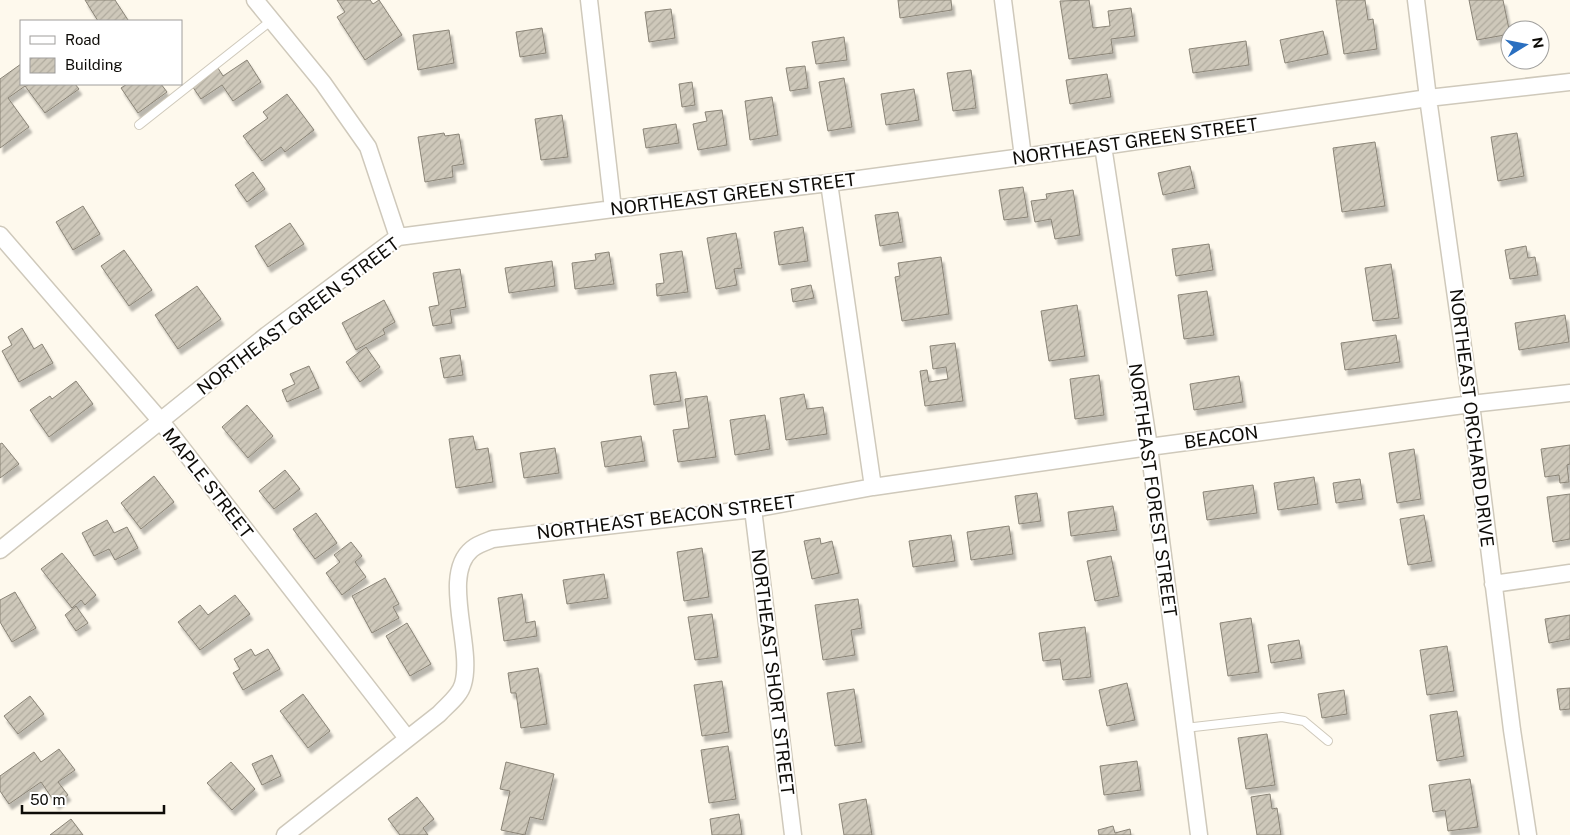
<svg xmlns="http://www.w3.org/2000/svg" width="1570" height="835" viewBox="0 0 1570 835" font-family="'Public Sans',sans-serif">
	<defs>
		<pattern id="building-hatch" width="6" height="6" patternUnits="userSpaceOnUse" patternTransform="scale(1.25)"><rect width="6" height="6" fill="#cec8ba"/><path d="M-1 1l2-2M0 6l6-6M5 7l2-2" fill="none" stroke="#b0ab9e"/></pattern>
		<filter id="shadow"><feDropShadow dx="3" dy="5.5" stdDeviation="1" flood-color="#0004"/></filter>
	</defs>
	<rect width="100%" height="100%" fill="#fef9ed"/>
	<path fill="url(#building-hatch)" stroke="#8a8477" filter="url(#shadow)" d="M85 0H115L128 20 126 21H98Z
		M337 0H370L373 4 379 0 402 35 365 60 337 17 345 12Z
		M898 0H951L952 10 900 18Z
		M1089 0 1093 28 1110 26 1108 11 1131 8 1135 36 1111 39 1113 53 1069 59 1060 1Z
		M1336 0H1365L1368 20 1373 19 1377 49 1344 54Z
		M1469 0H1503L1510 34 1477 40Z
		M671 9 675 38 649 42 645 12Z
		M542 28 546 53 520 57 516 32Z
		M449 30 454 63 418 70 413 35Z
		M1323 31 1328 54 1285 63 1280 40Z
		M844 37 847 60 816 64 812 42Z
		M1246 41 1249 65 1193 73 1189 49Z
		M247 60 261 82 233 101 222 85 201 99 192 86 218 68 223 76Z
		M21 64V84H75L79 89 45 113 25 86 8 98 29 127 0 148V79Z
		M805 66 808 88 790 91 786 68Z
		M971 70 976 108 953 111 947 73Z
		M1107 74 1111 97 1070 104 1066 80Z
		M844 78 852 127 828 131 819 82Z
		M692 82 695 105 682 107 679 84Z
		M127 84H161L167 92 138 113 121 88Z
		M914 89 919 120 886 125 881 94Z
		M287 94 314 130 285 152 281 147 262 161 243 136 268 118 263 112Z
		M772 97 778 135 750 140 745 101Z
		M722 110 727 145 698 150 693 124 707 121 705 112Z
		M562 115 568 157 541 160 535 119Z
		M676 124 679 143 646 148 643 129Z
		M444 133 445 136 459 134 464 164 452 166 453 177 425 182 418 137Z
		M1517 133 1524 176 1498 181 1491 137Z
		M1375 142 1385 206 1342 212 1333 148Z
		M1190 166 1195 188 1163 195 1158 173Z
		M253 172 265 189 247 202 235 185Z
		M1023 187 1028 217 1004 220 999 190Z
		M1073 190 1080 235 1055 239 1051 219 1035 222 1031 201 1047 199 1046 194Z
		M83 206 100 234 73 250 56 222Z
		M898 212 903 242 880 246 875 215Z
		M290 223 304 244 268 267 255 246Z
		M803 227 808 261 779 265 774 232Z
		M736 233 742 268 734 269 737 285 716 289 707 238Z
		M1209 244 1213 270 1176 276 1172 249Z
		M1526 246 1528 258 1535 257 1538 275 1510 279 1505 250Z
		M124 250 152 290 129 306 101 266Z
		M682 251 688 292 657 296 656 284 664 283 660 254Z
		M609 252 614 284 575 289 572 263 596 260 595 254Z
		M941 257 949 314 902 321 895 277 900 276 898 263Z
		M552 261 555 286 509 293 505 268Z
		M1391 264 1399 318 1373 321 1365 268Z
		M460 269 466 307 450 310 452 323 433 326 429 307 439 305 433 273Z
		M811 285 814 298 793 302 791 289Z
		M197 286 221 319 178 349 155 315Z
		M1207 291 1214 335 1184 339 1178 295Z
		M384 300 395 322 383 329 385 334 356 350 342 323Z
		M1077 305 1085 356 1049 361 1041 311Z
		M1565 315 1569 342 1519 350 1515 323Z
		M22 328 34 349 42 344 53 363 19 382 2 351 12 345 8 337Z
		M1396 335 1400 362 1345 370 1341 343Z
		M955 343 963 401 925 406 920 371 927 370 929 382 948 379 946 367 933 369 930 346Z
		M366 347 380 367 360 382 346 362Z
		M460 355 463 375 444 378 440 358Z
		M309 366 319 388 287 402 282 390 295 384 290 374Z
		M676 372 681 401 654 405 650 375Z
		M1099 375 1104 415 1075 419 1070 379Z
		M1239 376 1243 402 1194 410 1190 384Z
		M76 381 93 404 49 437 30 410 50 396 52 399Z
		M804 394 807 409 823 407 827 434 786 440 780 398Z
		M707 396 716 457 678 462 673 430 689 428 685 399Z
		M247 405 273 436 248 458 222 427Z
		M765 415 770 449 735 455 730 420Z
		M473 436 476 450 488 448 493 482 456 488 449 439Z
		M641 436 645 461 605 467 601 442Z
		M2 443 19 464 0 478V444Z
		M1570 445V464L1567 465 1569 482 1560 483 1559 475 1545 477 1541 449Z
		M555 448 559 473 524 478 520 453Z
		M1414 449 1421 499 1397 503 1389 453Z
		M285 470 300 489 274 509 259 491Z
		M154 476 174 502 141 529 121 503Z
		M1314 477 1318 504 1278 510 1274 483Z
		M1360 479 1363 499 1336 503 1333 483Z
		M1253 485 1257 513 1207 520 1203 492Z
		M1037 493 1041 521 1019 524 1015 496Z
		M1570 494V539L1553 542 1547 497Z
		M1113 506 1117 530 1071 536 1068 512Z
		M316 513 337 543 315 559 293 529Z
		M1424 515 1432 561 1408 565 1400 519Z
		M107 520 114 533 127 527 138 548 115 560 109 549 94 556 82 533Z
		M1009 526 1013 554 971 560 967 532Z
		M951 535 955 561 913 567 909 541Z
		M820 538 821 544 832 541 839 573 812 579 804 541Z
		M351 542 362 556 355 562 366 577 342 595 326 573 340 562 334 555Z
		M702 548 709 597 684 601 677 552Z
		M62 553 96 595 85 605 81 600 72 608 41 569Z
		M1111 556 1119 596 1095 601 1087 561Z
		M604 574 608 598 567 604 563 580Z
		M385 578 399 604 393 607 399 618 372 633 352 596Z
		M15 592 36 628 12 642 0 622V600Z
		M522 594 526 623 535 621 537 636 504 641 498 598Z
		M235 595 250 614 200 650 178 622 200 605 208 615Z
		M858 599 862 628 851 630 855 655 823 660 815 605Z
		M76 606 88 623 76 631 65 615Z
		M712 614 718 657 695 660 688 617Z
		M1570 615V639L1549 643 1545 619Z
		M1251 618 1259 672 1228 676 1220 623Z
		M407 623 431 664 410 676 386 636Z
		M1085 627 1091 677 1063 680 1060 659 1043 661 1039 633Z
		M1299 640 1302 658 1271 663 1268 645Z
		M1447 646 1454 691 1427 695 1420 650Z
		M251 649 255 656 268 649 280 669 243 690 233 673 240 669 234 659Z
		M538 668 547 724 521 728 516 693H511L508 673Z
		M722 681 729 732 702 736 694 685Z
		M1127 683 1135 720 1107 726 1099 690Z
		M1570 688V709L1560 710 1557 689Z
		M854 689 862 742 835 746 827 693Z
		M1344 690 1347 714 1322 718 1318 694Z
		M303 694 330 731 308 748 280 711Z
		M30 696 44 714 18 734 4 716Z
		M1457 711 1464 756 1437 761 1430 715Z
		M1267 734 1275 785 1246 789 1238 738Z
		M728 746 736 799 709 803 701 750Z
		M59 749 75 770 58 782 68 795 56 804 41 782 9 804 0 791V776L34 752 41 762Z
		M272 755 281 776 262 785 252 764Z
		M1137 761 1141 790 1104 795 1100 766Z
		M231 762 255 789 232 810 207 783Z
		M506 762 554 774 543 820 530 817 525 835 501 830 510 791 500 789Z
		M1470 779 1478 827 1448 831 1445 810 1433 812 1429 785Z
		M1270 794 1272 809 1277 808 1281 835H1257L1251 797Z
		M417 797 434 819 423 828 428 835H400L388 819Z
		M866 799 872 835H844L839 804Z
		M739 814 742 835H712L710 819Z
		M71 819 83 835H50Z
		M1113 826 1115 833 1130 829 1131 835H1099L1098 830Z"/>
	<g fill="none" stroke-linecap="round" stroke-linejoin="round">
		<defs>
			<path id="lane" d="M139 125 272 20
				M1185 728 1282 717 1304 721 1328 741"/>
			<path id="street" d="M255 0 323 83 368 147 398 237
				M589 0 613 209
				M1003 0 1023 157
				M1416 0 1428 98 1471 404 1512 730 1528 835
				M1103 146 1149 447 1199 835
				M829 183 873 487
				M0 235 160 420 407 738
				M753 509 793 835
				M0 550 267 335 398 237 613 209 829 183 1103 146 1428 98 1570 82
				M1493 584 1570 573
				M285 835 439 714C447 705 460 696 463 684 474 647 440 575 472 549 478 544 485 542 493 539L753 509 873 487 1149 447 1471 404 1570 393"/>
		</defs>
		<use href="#lane" stroke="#cfc9bb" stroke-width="10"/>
		<use href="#street" stroke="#cfc9bb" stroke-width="19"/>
		<use href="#lane" stroke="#fff" stroke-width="8"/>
		<use href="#street" stroke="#fff" stroke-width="16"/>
	</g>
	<g text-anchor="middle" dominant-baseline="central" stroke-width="4" stroke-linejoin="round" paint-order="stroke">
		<g font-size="18" fill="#0e0c08" stroke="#fff">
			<text transform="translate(1135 141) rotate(-8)">NORTHEAST GREEN STREET</text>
			<text transform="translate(733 194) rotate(-7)">NORTHEAST GREEN STREET</text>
			<text transform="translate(298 316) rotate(-37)">NORTHEAST GREEN STREET</text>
			<text transform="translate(1472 418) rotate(83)">NORTHEAST ORCHARD DRIVE</text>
			<text transform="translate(1221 437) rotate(-8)">BEACON</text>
			<text transform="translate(208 483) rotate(52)">MAPLE STREET</text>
			<text transform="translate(1153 490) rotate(82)">NORTHEAST FOREST STREET</text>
			<text transform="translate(666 517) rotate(-7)">NORTHEAST BEACON STREET</text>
			<text transform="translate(773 672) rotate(83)">NORTHEAST SHORT STREET</text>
		</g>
	</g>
	<rect x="20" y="20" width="162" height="65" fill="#ffffff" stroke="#9f9e9c"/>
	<rect x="30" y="36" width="25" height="8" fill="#ffffff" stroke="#9f9e9c"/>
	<text x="65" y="45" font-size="15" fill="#0e0c08">Road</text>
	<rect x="30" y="58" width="25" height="15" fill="url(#building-hatch)" stroke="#9f9e9c"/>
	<text x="65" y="70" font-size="15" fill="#0e0c08">Building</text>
	<g transform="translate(1525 45) rotate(80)"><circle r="24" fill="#ffffff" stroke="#9f9e9c"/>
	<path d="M0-4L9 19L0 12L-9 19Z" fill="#2a6fc0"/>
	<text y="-8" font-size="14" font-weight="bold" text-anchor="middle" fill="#0e0c08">N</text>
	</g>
	<path d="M22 805v8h142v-8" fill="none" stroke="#0e0c08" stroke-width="2.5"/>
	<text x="30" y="805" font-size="15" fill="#0e0c08" stroke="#ffffff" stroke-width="4" paint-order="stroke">50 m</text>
</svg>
